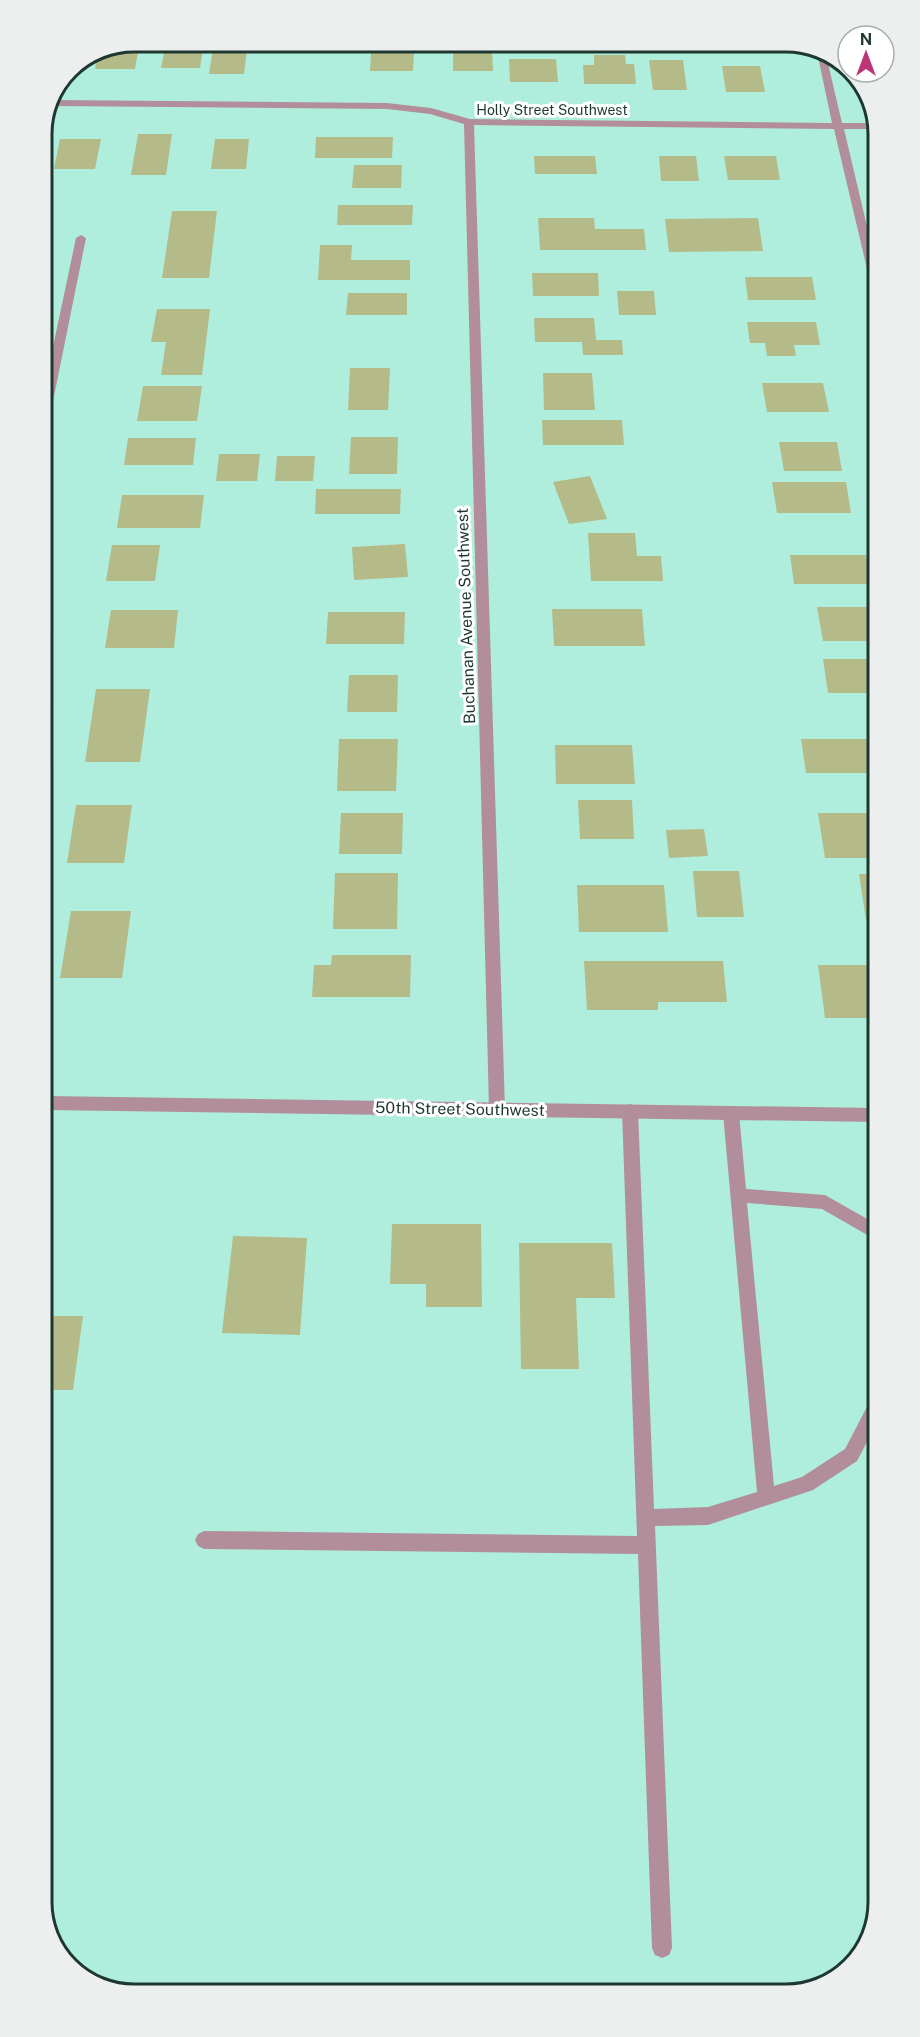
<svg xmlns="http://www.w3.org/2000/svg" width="920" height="2037" viewBox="0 0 920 2037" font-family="'Public Sans',sans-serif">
	<rect width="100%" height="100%" fill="#afeedc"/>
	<path fill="#b4bb89" d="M166 42H204L200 68H161Z
		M214 42H248L244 74H209Z
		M125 46H139L135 69H95L97 57Z
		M453 48H492L493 71H453Z
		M371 53H414L413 71H370Z
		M594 55H625L626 64H634L636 84H584L583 65H594Z
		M509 59H556L558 82H510Z
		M649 60H683L687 90H653Z
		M722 66H760L765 92H726Z
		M138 134H172L166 175H131Z
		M316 137H393L392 158H315Z
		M60 139H101L95 169H54Z
		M215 139H249L246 169H211Z
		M534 156H595L597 174H535Z
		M659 156H696L699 181H661Z
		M724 156H776L780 180H728Z
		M354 165H402L401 188H352Z
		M338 205H413L412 225H337Z
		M172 211H217L209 278H162Z
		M538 218H594L595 229H644L646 250H540Z
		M758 218 763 251 669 252 665 219Z
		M320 245H352L351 260H410V280H318Z
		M532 273H598L599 296H533Z
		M745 277H812L816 300H748Z
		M617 291H654L656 315H619Z
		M348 293H407V315H346Z
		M157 309H210L202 375H161L166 342H151Z
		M534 318H594L596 340H622L623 355H583L582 342H535Z
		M747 322H816L820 345H794L796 356H767L765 343H750Z
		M350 368H390L388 410H348Z
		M543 373H592L595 410H544Z
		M762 383H823L829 412H767Z
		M143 386H202L197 421H137Z
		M542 420H622L624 445H543Z
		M351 437H398L397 474H349Z
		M128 438H196L193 465H124Z
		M779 442H837L842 471H784Z
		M219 454H260L257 481H216Z
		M277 456H315L313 481H275Z
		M590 476 607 519 569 524 553 482Z
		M772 482H846L851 513H777Z
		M316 489H401L400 514H315Z
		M122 495H204L200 528H117Z
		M588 533H635L637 556H661L663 581H591Z
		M405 544 408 577 354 580 352 547Z
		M112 545H160L155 581H106Z
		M790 555H866L871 584H794Z
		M817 607H871L874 641H823Z
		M552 609H642L645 646H554Z
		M111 610H178L174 648H105Z
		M328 612H405L404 644H326Z
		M823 659H871L875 693H828Z
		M349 675H398L397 712H347Z
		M96 689H150L140 762H85Z
		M339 739H398L396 791H337Z
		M801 739H875V773H806Z
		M555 745H632L635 784H556Z
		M578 800H632L634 839H580Z
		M76 805H132L124 863H67Z
		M341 813H403L402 854H339Z
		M818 813H875V858H825Z
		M704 829 708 856 669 858 666 830Z
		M693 871H739L744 917H697Z
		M335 873H398L397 929H333Z
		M859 874H875V920H866Z
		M577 885H664L668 932H579Z
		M71 911H131L122 978H60Z
		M332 955H411L410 997H312L314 965H331Z
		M584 961H723L727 1002H658V1010H587Z
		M818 965H875L876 1018H825Z
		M392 1224H481L482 1307H426V1284H390Z
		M233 1236 307 1238 300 1335 222 1333Z
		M519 1243H612L615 1298H576L579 1369H521Z
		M45 1316H83L73 1390H46Z"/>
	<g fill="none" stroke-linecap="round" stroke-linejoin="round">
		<path fill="#b28e9b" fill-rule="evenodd" d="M630 1104 635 1106 638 1111 654 1509 708 1507 757 1492 723 1113 726 1108 731 1106 736 1108 739 1113 746 1189 825 1195 876 1224V1240L822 1209 747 1203 774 1486 802 1477 845 1449 871 1399 877 1397V1423L857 1461 813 1490 708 1525 655 1526 672 1948 669 1955 662 1958 655 1955 652 1948 638 1554 204 1549 198 1546 195 1540 198 1534 204 1531 637 1536 622 1111 625 1106Z"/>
		<path fill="#b28e9b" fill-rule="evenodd" d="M817 52 826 55 842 123H873V129H844L873 252V276L868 273 834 129 474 125 505 1109 502 1114 497 1116 492 1114 489 1109 464 124 430 114 387 109 52 106 55 100 387 103 431 108 470 119 832 123Z
			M81 235 86 238 49 421 43 425V394L76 238Z"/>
		<path fill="#b28e9b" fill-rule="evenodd" d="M45 1096 876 1108V1122L45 1110Z"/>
	</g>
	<g text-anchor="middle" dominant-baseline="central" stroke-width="6" stroke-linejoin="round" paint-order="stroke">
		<g font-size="14" fill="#1e3831" stroke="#fff">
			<text x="552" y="110">Holly Street Southwest</text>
		</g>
		<g font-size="16" fill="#1e3831" stroke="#fff">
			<text transform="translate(466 616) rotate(-92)">Buchanan Avenue Southwest</text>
			<text transform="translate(460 1109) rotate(1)">50th Street Southwest</text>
		</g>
	</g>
	<path d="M0 0H920V2037H0ZM134 52H786A82 82 0 0 1 868 134V1902A82 82 0 0 1 786 1984H134A82 82 0 0 1 52 1902V134A82 82 0 0 1 134 52Z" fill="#edefef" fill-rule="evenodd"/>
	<path fill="none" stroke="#1e3831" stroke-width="3" d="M134 52H786A82 82 0 0 1 868 134V1902A82 82 0 0 1 786 1984H134A82 82 0 0 1 52 1902V134A82 82 0 0 1 134 52Z"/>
	<g transform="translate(866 54)"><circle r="28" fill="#ffffff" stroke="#a5afad" stroke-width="1.5"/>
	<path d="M0-4.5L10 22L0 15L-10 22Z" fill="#bb3577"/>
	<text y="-9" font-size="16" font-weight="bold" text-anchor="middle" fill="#1e3831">N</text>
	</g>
</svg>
